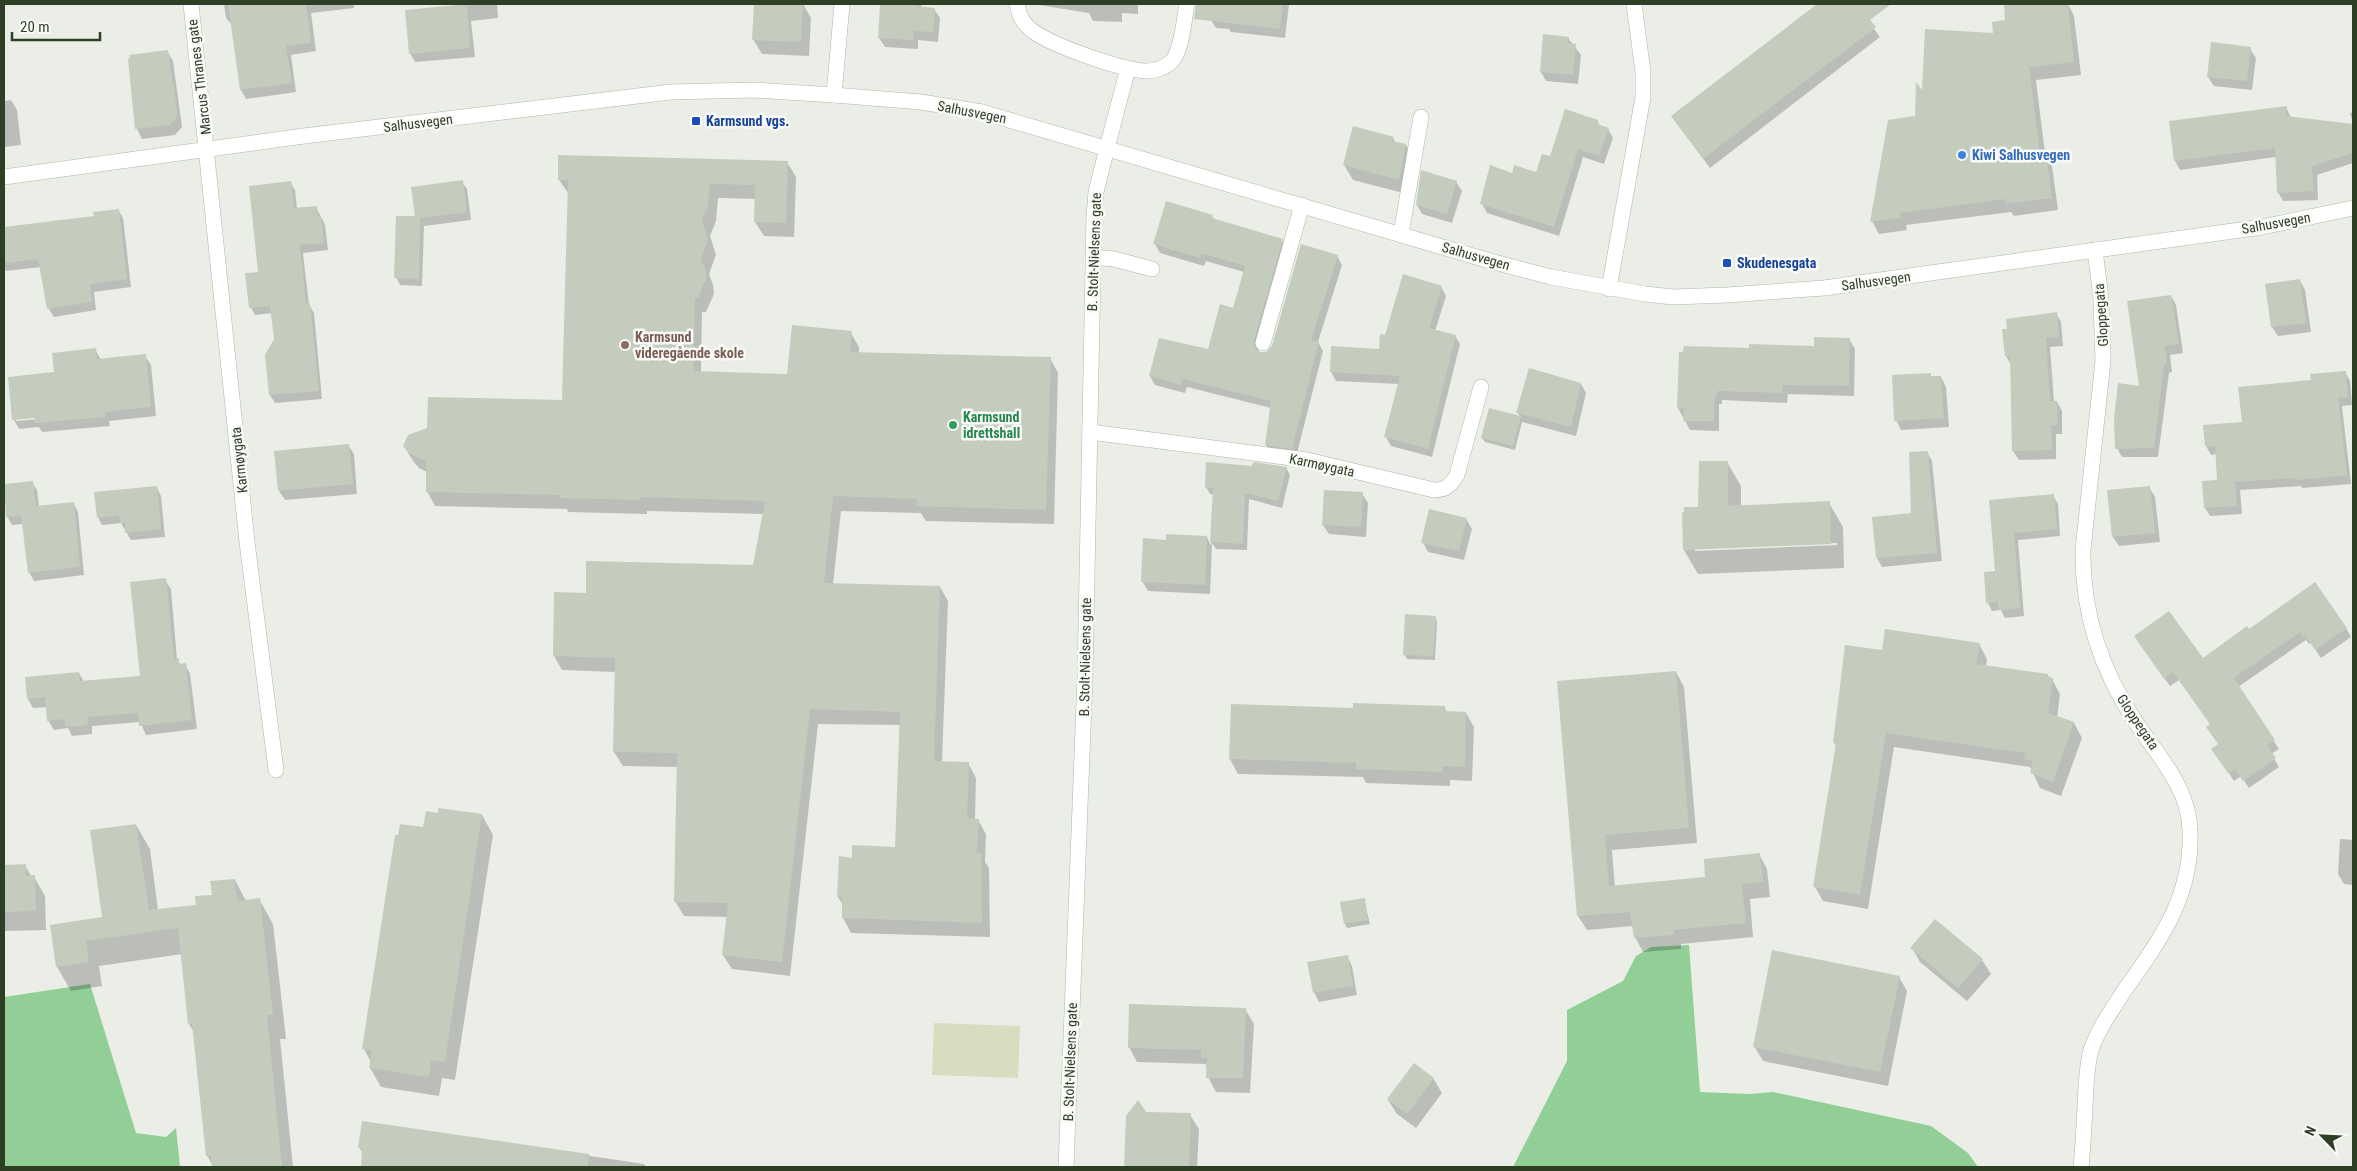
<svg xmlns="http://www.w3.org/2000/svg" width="2357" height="1171" viewBox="0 0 2357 1171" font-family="'Roboto Condensed',sans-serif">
	<rect width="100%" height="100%" fill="#eaeee6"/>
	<path fill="#d8ddc1" d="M934 1023 1020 1026 1018 1078 932 1075Z"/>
	<path fill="#92cf97" d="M1689 945 1700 1092 1750 1094 1773 1092 1931 1126 1968 1153 1978 1167H1513L1567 1061V1010L1623 981 1636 956 1651 947Z
		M90 984 136 1133 166 1137 176 1128 180 1167H4V997Z"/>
	<path fill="#0003" fill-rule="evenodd" d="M224 4H354V8L311 13 316 51 291 55 296 92 246 99 241 90 233 26 226 18Z
		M466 4H497L498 18 471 21 475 57 415 62 410 53Z
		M755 4H803L811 18 809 56 762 54 753 39Z
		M881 4H921V8L934 9 940 18 938 42 918 40V49L885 47 879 38Z
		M1033 4H1138V14L1122 13V22L1093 21 1089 13Z
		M1212 4H1289L1285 38 1231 32 1229 29 1216 28 1210 18Z
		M1819 4H1856L1880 37 1710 168 1672 116Z
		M2057 4H2068L2074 16 2081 75 2036 80 2045 154 2052 166 2058 210 2014 216 2011 212 1906 225 1907 230 1879 234 1872 221 1917 117 1923 94 1995 34 2006 21 2005 9Z
		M1568 38 1581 55 1578 84 1546 81 1541 72Z
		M2250 49 2256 58 2252 90 2214 86 2208 77Z
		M167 51 173 61 182 127 175 135 142 139 137 129 129 60Z
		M11 100 17 110 21 145 4 147V101Z
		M2286 107 2291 118 2353 126V163L2317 175 2318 200 2283 201 2278 192 2276 157 2180 170 2175 161Z
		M2353 112V123L2350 113Z
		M1597 121 1600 126 1608 129 1613 138 1604 164 1583 157 1559 236 1487 213 1482 204 1513 174H1537L1550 158Z
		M1393 138 1396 143 1406 145 1414 160 1407 194 1353 180 1344 165Z
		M787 162 796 177 794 237 764 236 755 222 756 199 718 198 716 221 710 236 716 255 709 274 713 285 714 294 706 312H702L701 372 788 375 851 333 859 347V353L1050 358 1058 373 1054 524 926 521 921 513 841 511 833 584 940 587 948 601 942 762 968 763 976 778 975 820H978L986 834 985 862 989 868 990 937 851 933 843 918V905L838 897 853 859 896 848 900 725 818 724 790 976 732 969 723 955 727 917 684 916 675 901 678 767 623 766 614 752 616 672 562 670 554 656 587 594 754 566 763 514 647 511V514L568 512 567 509 435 506 427 491V472L419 468 413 461 404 446 563 402 569 194 559 180Z
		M290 182 295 190 297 209 316 207 325 225 328 250 303 253 309 305 314 313 322 399 275 403 270 395 266 355 275 339 272 313 255 315 251 308 259 273Z
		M462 182 467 189 471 220 424 226 422 286 400 285 396 277 417 217Z
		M1456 182 1462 191 1452 223 1422 214 1417 205Z
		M118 210 123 218 131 287 94 292 96 310 54 317 49 309 41 267 6 271 4 268V228L95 217Z
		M1212 216 1214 220 1282 240 1287 248 1258 352 1266 353 1273 346 1337 256 1342 265 1318 342 1323 351 1296 457 1271 453 1266 445 1271 408 1187 387 1185 393 1155 385 1150 376 1209 351 1234 309 1244 272 1206 261 1204 266 1160 253 1155 244Z
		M2300 281 2305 290 2311 332 2278 336 2272 327Z
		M1441 287 1446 296 1435 331 1455 336 1460 344 1432 457 1391 446 1386 437 1399 384 1336 381 1331 372 1380 351 1386 336Z
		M2171 296 2176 305 2183 353 2170 355 2172 372 2169 373 2158 457H2122L2117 448 2141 387Z
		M2056 313 2061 322 2063 346 2050 347 2054 402H2057L2062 411V434H2056V459L2019 460 2013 451 2011 365 2006 356Z
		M1849 339 1855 349 1854 396 1788 394 1787 403 1722 400V404H1719V431L1690 430 1678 408 1750 349 1815 347Z
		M95 349 101 360 145 356 151 365 156 416 109 421 110 426 42 432 39 427 19 429 14 420ZM41 416V419L16 421V419Z
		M2345 372 2350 381 2352 405 2342 406 2351 484 2302 488 2301 486 2240 490 2242 514 2210 516 2205 508 2203 482 2218 481 2216 454 2211 455 2206 446 2204 426 2243 423 2312 381Z
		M1932 377H1941L1946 387 1949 427 1901 430 1896 420Z
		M1581 384 1586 393 1576 436 1522 422 1515 450 1485 442 1482 438 1520 417 1518 412Z
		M348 445 354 454 357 494 285 500 279 491Z
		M1927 452 1932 461 1942 561 1882 567 1877 558 1913 514Z
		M1727 462 1741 486V506L1829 503 1843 527 1844 568 1698 574 1684 550 1700 508ZM1837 543V545L1695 551V548Z
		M1286 468 1290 475 1282 508 1249 499 1247 550 1216 549 1212 543 1210 594 1148 591 1142 581 1167 541 1207 537 1211 546 1214 494H1210L1206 487Z
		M32 482 37 490 39 507 73 503 78 512 84 575 34 581 29 572 23 524 12 525 7 516 4 485Z
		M2149 487 2155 497 2160 542 2119 546 2113 537Z
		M157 488 161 496 165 537 131 540 121 523 102 525 98 517Z
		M1362 494 1368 503 1366 537 1329 534 1323 525Z
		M2053 496 2058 504 2060 536 2018 540 2024 616 2005 618 2001 610 1992 611 1988 603 1985 573 1997 572 1990 502Z
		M1466 519 1472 529 1464 560 1428 552 1423 542Z
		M165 580 171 589 177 660 181 665 185 664 190 674 197 729 146 735 140 722 92 726V734L72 736 68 728 54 730 48 720 47 707 33 708 28 699 79 673 84 682 141 677Z
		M1435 617 1437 622 1435 660 1407 659 1404 654Z
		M2346 628 2351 637 2321 658 2311 643 2309 644 2306 640 2238 687 2279 749 2271 754 2279 767 2249 788 2241 776 2234 781 2218 757 2219 745 2211 725 2179 680 2170 686 2141 645 2202 660 2249 631Z
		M1979 644 1987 659 1986 666 2047 675 2052 679 2060 694 2057 718 2074 723 2082 738 2061 796 2040 788 2030 767 1894 747 1868 909 1823 901 1815 887 1837 748 1834 742 1883 651Z
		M1676 672 1684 687 1697 843 1612 850 1615 887 1707 878 1759 854 1767 869 1770 897 1750 899 1753 937 1681 944V949L1643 952 1635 937 1633 926 1587 930 1578 916 1559 682Z
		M1444 707 1447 712 1466 713 1474 727 1472 781 1450 780V786L1366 783 1363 777 1238 774 1230 759 1354 709Z
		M439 814 482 815 493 835 455 1080 442 1078 439 1096 381 1087 370 1068 371 1062 364 1049Z
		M136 825 150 849 158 910 198 906 235 880 246 901 259 899 273 924 286 1039H280L293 1167H214L207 1156 194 1032 189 1024 182 954 99 966 102 986 71 991 57 967 104 918Z
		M2340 839 2353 840V885L2344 884 2338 874Z
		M4 866H25L32 877H34L45 896 46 930 4 931Z
		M1364 900 1370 924 1347 928 1345 924Z
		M1912 948 1982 960 1991 974 1967 1001 1920 962Z
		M1347 956 1352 966 1357 995 1319 1002 1314 992Z
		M1899 977 1907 991 1888 1086 1763 1061 1754 1046Z
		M1245 1009 1254 1024 1250 1093 1216 1092 1208 1077 1206 1064 1137 1062 1129 1047Z
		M1433 1078 1442 1093 1416 1128 1397 1114 1388 1100Z
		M1145 1113 1190 1115 1199 1129 1197 1167H1126L1127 1116Z
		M363 1122 644 1164 646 1167H363L364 1155 359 1147Z"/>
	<path fill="#c4ccbe" d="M228 4H306L311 43 286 46 292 83 240 90Z
		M467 4 470 48 409 54 405 10Z
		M754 4H803L801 42 752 40Z
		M880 4H915V6L935 8 933 32 913 31V40L878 38Z
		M1196 4H1283L1280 29 1194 19Z
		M1817 4H1891L1870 20 1876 27 1703 159 1671 116Z
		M2004 4H2068L2074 62 2029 67 2040 153 2046 152 2052 198 2005 204V199L1900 213 1901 218 1870 222 1888 120 1915 116 1916 82 1922 90 1925 29 1993 33 1992 22 2005 20Z
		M1543 34 1569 37 1568 43 1576 44 1573 75 1540 72Z
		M2211 42 2251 47 2247 81 2207 77Z
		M168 50 178 116 170 125 135 129 128 59 130 58 129 55Z
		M2287 106 2286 116 2353 124V153L2312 166 2314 191 2277 193 2275 148 2174 161 2169 121Z
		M1565 109 1598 120 1597 124 1609 128 1599 156 1578 149 1554 227 1480 204 1490 165 1512 173 1514 165 1536 172 1542 154 1550 156Z
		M1353 126 1394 137 1392 141 1406 144 1399 180 1343 165Z
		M558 155 788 161 786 223 754 222 755 185 710 184 708 206 702 220 708 240 701 259 706 270V279L698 298H695L693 371 787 374 792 325 852 331 850 352 1051 357 1046 510 916 506 917 499 833 496 824 583 940 586 934 761 969 762 967 818 979 819 977 853H981L982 923 842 918V897H837L839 856 852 858V845L895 847 900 712 810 709 782 962 722 955 728 903 674 902 677 753 613 752 615 658 553 656 554 592 586 593V561L753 565 765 501 640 497V500L559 498V495L426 492V461L410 454 403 446 408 435 427 428 428 397 562 400 568 180H558Z
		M1421 170 1457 181 1447 214 1416 205Z
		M463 180 467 212 420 218 419 279 394 278 396 216H415L411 187Z
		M291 181 294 208 317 206 318 217 321 216 324 243 300 245 306 304 310 303 319 391 269 395 265 355 274 339 270 306 249 308 245 273 258 272 249 186Z
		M1166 201 1213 215 1212 218 1283 239 1254 340V346L1260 352H1266L1272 346 1301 244 1338 255 1311 341H1319L1292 449 1265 445 1271 401 1182 379 1181 385 1149 376 1159 338 1208 349 1220 304 1233 308 1245 266 1201 253 1200 258 1153 244Z
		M119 209 127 279 90 284 92 302 47 309 38 259 4 263V227L94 216 93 212Z
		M1403 274 1442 286 1429 328 1456 335 1428 449 1384 437 1400 376 1330 372 1331 346 1379 349 1380 334 1385 335Z
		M2300 279 2306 323 2271 327 2265 284Z
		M2171 295 2179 344 2165 346 2167 363 2164 364 2154 448 2115 449 2114 419 2118 383 2139 386 2127 301Z
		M2057 312 2059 337 2046 338 2050 401H2057L2058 425H2051L2052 450 2012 451 2010 356H2005L2002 329H2007L2006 319Z
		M1814 337 1850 338 1849 386 1783 385 1782 393 1717 391V395H1715L1714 421H1683L1684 409 1677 408 1679 352H1683L1684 346 1749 348V344L1814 346Z
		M96 348 97 359 146 354 151 407 105 412V417L35 423V418L12 420 8 377 54 372 52 353Z
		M1529 368 1581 383 1571 427 1516 413Z
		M2346 371 2348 397 2338 398 2347 475 2296 480V478L2235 482 2237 506 2204 508 2202 481 2217 480 2215 446H2205L2203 425 2242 422 2238 387 2311 380 2310 374Z
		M1931 373V376H1941L1944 418 1894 421 1892 375Z
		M1489 408 1521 416 1513 446 1481 438Z
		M349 444 353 484 278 491 274 451Z
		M1928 451 1937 553 1876 558 1872 517 1911 513 1909 452Z
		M1699 461H1728V506L1830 501 1831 544 1683 550 1682 513 1684 512V507H1698Z
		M1206 462 1252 466 1253 462 1287 467 1278 501 1245 493 1243 544 1210 542 1213 488H1205Z
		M33 481 36 506 74 502 80 567 28 573 21 515 6 517 4 484Z
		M157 486 161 529 125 533V523H120L119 515 97 518 94 492Z
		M2150 486 2155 533 2112 537 2107 490Z
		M1324 490 1363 492 1361 527 1322 525Z
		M2054 494 2057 529 2014 533 2020 608 1999 610 1998 602 1986 603 1984 572 1995 571 1989 500Z
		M1429 509 1467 518 1459 551 1421 543Z
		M1166 534 1207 536 1205 585 1141 582 1143 538 1166 540Z
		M166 578 174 659 179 658V664L186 663 192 720 139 726 138 713 87 717 88 725 65 727V719L47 721 45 697 27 699 25 677 79 672 80 681 140 676 130 582Z
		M2315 582 2347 628 2315 650 2305 635 2303 637 2300 632 2234 678 2275 740 2267 745 2276 758 2243 781 2235 769 2228 773 2211 749 2218 744 2206 727 2210 724 2173 672 2164 679 2134 636 2169 611 2203 658 2247 626 2249 629Z
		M1405 614 1436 616 1433 656 1403 655Z
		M1885 629 1980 643 1976 664 2048 674 2047 677 2053 678 2048 713 2074 722 2053 782 2030 773 2033 761 2024 759 2025 753 1886 733 1860 895 1813 887 1836 743H1833L1845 645 1882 650Z
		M1676 671 1689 828 1605 835 1609 886 1705 877 1704 859 1760 853 1763 882 1742 884 1746 923 1674 930V935L1634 938 1630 912 1577 916 1557 681Z
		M1353 703 1445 706 1444 711 1466 712 1465 767 1443 766V772L1356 769V763L1229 759 1231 704 1353 708Z
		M438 808 482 814 445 1062 431 1060 429 1077 369 1068 372 1051 362 1049 395 835H398L400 824 423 827 426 811 438 813Z
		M136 824 149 910 196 905 195 896 212 895 210 881 235 879 237 901 260 898 273 1015H267L282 1166 212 1167 211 1156H206L192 1024H188L178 928 86 941 89 962 56 967 50 925 102 917 90 830Z
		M26 864V876L35 875 36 911 4 912V865Z
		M1365 898 1368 920 1344 924 1340 902Z
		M1935 919 1983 959 1958 988 1910 948Z
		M1772 950 1900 976 1880 1072 1753 1047Z
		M1348 955 1353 986 1313 993 1307 962Z
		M1129 1004 1246 1008 1243 1078H1206L1207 1058H1201V1050L1128 1048Z
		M1414 1063 1434 1078 1407 1114 1387 1099Z
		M1138 1100 1146 1112 1191 1113 1189 1167H1124L1126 1116Z
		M362 1121 589 1154 588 1167H361L362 1148H358Z"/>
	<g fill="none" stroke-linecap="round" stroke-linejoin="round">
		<defs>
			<path id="street" d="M191 4 247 542 276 770
				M1017 4C1019 14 1021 20 1028 27 1045 44 1122 70 1146 71 1155 71 1164 68 1171 62 1182 52 1184 19 1187 4
				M834 95 842 4
				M1107 148 1128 68
				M1401 234 1421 117
				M1093 257 1114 259 1152 269
				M1609 289 1643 97V72L1634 4
				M1263 343 1302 205
				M1090 432 1307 460 1434 490C1446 490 1451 485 1457 475L1481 387
				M2081 1167C2083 1147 2084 1127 2085 1107 2086 1088 2086 1069 2091 1050 2098 1029 2112 1010 2124 991 2160 940 2193 896 2190 830 2189 787 2157 755 2135 721 2100 668 2082 613 2083 550L2103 361 2101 299 2095 250"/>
			<path id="secondary" d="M4 177 304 136 671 92 754 90 834 95 921 102 982 112 1490 261 1551 277 1645 294 1673 297 1727 295 1824 288 1873 281 2262 227 2353 208
				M1066 1167 1085 678 1094 217 1096 192 1107 148"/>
		</defs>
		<use href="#street" stroke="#aeb6a9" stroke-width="16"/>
		<use href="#secondary" stroke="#adb9a5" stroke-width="16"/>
		<use href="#street" stroke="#fff" stroke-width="15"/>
		<use href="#secondary" stroke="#fff" stroke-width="15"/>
	</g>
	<g fill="#1a4fb4" stroke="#f9faf7" stroke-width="2">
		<rect x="691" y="116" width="10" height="10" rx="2.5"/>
		<rect x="1722" y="258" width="10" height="10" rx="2.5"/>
	</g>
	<circle fill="#3f7fe0" stroke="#f9faf7" stroke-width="2" cx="1962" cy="155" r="5"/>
	<circle fill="#8d6e63" stroke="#f9faf7" stroke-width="2" cx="625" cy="345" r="5"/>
	<circle fill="#2e9e5b" stroke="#f9faf7" stroke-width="2" cx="953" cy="425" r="5"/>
	<g text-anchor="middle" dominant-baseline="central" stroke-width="5" stroke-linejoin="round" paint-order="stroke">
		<g font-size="14" fill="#2e3f26" stroke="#f9faf7">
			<text transform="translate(199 77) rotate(-97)">Marcus Thranes gate</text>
			<text transform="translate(972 112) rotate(11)">Salhusvegen</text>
			<text transform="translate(418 123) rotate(-7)">Salhusvegen</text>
			<text transform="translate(2276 223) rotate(-10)">Salhusvegen</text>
			<text transform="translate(1094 252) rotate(-88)">B. Stolt-Nielsens gate</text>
			<text transform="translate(1476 256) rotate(16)">Salhusvegen</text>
			<text transform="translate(1876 281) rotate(-8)">Salhusvegen</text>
			<text transform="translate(2101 315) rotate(-94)">Gloppegata</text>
			<text transform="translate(239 460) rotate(-96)">Karmøygata</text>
			<text transform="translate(1322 465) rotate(12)">Karmøygata</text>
			<text transform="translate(1085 657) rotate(-89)">B. Stolt-Nielsens gate</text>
			<text transform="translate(2138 722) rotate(56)">Gloppegata</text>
			<text transform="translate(1070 1062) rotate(-88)">B. Stolt-Nielsens gate</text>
		</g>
		<g font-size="14" font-weight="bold" fill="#164399" stroke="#f9faf7" text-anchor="start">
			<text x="706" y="121">Karmsund vgs.</text>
			<text x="1737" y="263">Skudenesgata</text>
		</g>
		<g font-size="14" font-weight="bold" fill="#366cbe" stroke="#f9faf7" text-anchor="start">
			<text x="1972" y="155">Kiwi Salhusvegen</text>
		</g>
		<g font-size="14" font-weight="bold" fill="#785e54" stroke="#f9faf7" text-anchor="start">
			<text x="635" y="337">Karmsund<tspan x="635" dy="16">videregående skole</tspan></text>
		</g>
		<g font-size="14" font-weight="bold" fill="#27864d" stroke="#f9faf7" text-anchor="start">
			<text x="963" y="417">Karmsund<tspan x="963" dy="16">idrettshall</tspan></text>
		</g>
	</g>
	<rect width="2357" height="1171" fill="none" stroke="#2e3f26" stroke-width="10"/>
	<g transform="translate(2322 1136) rotate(294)" stroke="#f9faf7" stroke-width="4" paint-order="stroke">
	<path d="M0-4L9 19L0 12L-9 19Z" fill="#2e3f26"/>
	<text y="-8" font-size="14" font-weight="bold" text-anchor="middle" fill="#2e3f26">N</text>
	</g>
	<path d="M12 32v8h88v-8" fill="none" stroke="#2e3f26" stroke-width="2.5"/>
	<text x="20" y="32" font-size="15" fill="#2e3f26" stroke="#f9faf7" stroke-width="4" paint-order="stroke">20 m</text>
</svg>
